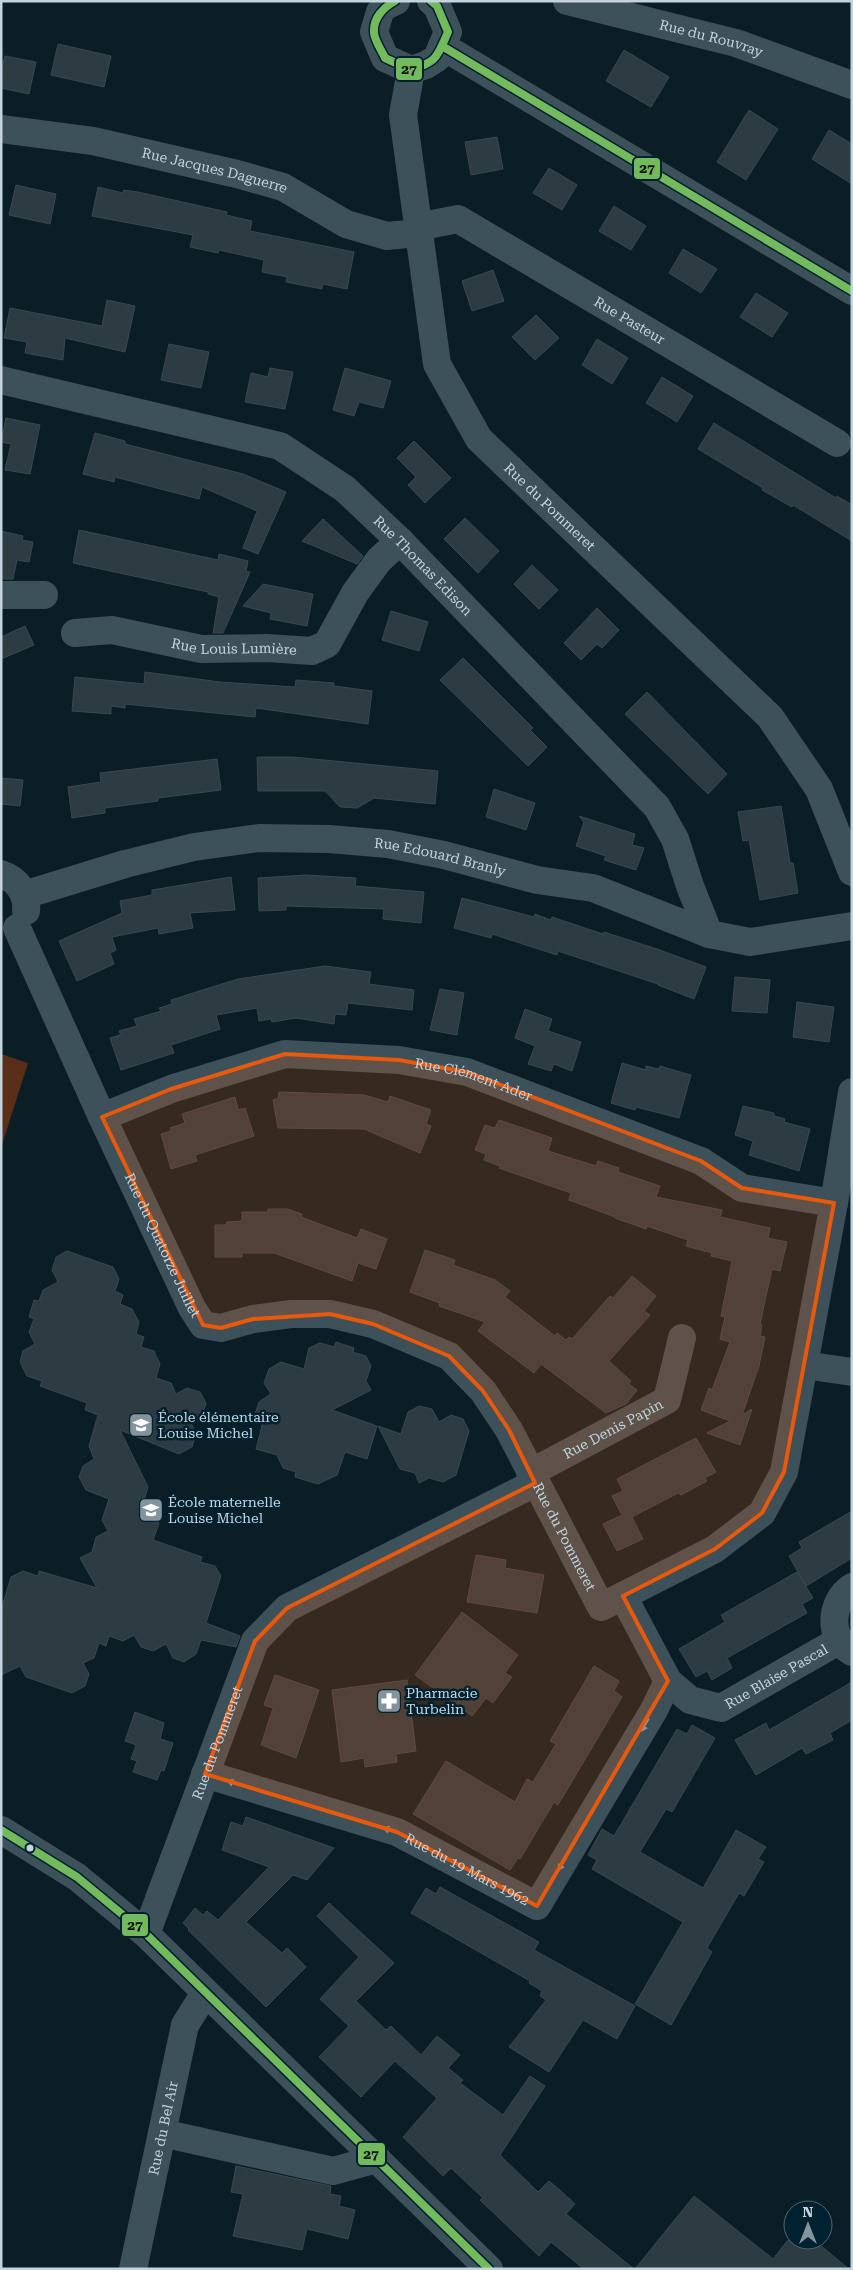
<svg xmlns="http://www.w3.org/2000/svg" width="853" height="2270" viewBox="0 0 853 2270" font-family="'Roboto Serif',serif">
	<rect width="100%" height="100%" fill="#0b1d25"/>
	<path fill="#5a2f1a" d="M1 1054 28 1063 1 1148Z"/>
	<path fill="#2d3b42" stroke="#3a4950" d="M58 44 111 56 104 87 51 75Z
		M624 50 669 77 651 107 606 81Z
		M5 56 36 62 29 94 1 88V71Z
		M749 110 778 129 746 180 717 162Z
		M829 130 852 144V184L812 159Z
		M497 137 503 169 471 175 465 142Z
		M549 168 577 185 562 210 533 193Z
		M16 185 56 194 50 224 9 215Z
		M98 187 123 193 124 190 138 192 227 212 226 215 252 221 250 231 354 252 347 289 323 284 322 289 286 282 287 277 262 272 264 260 219 250 218 253 190 247 193 235 92 216Z
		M614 206 646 226 631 250 599 231Z
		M683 249 717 269 701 293 669 273Z
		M493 270 504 301 472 311 462 281Z
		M756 293 788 313 772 337 740 317Z
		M107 300 135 306 125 352 65 338 63 360 25 353 27 342 4 338 10 308 102 326Z
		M536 315 559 338 535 360 512 337Z
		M597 339 628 358 612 384 582 365Z
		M169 344 209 352 201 388 161 380Z
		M270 368 293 372 285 409 245 402 251 373 268 377Z
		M345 368 391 381 383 408 359 402 354 416 333 410Z
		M662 377 693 396 677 422 646 403Z
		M6 418 40 425 30 474 5 470 11 444 1 442Z
		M714 423 836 498 837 496 852 505V541L793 505 792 507 762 490 763 488 698 449Z
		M95 433 125 441V444L243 474 286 492 258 554 243 548 257 511 202 487 199 499 115 477 114 482 83 474Z
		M414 441 451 478 425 503 408 485 416 477 397 458Z
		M465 518 499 551 478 573 444 539Z
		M323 519 363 556 357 564 302 541Z
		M79 530 218 560 219 554 248 561 246 571 250 572 223 633H213L219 597 208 594V592L73 563Z
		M1 531 23 536 22 540 33 542 29 562 17 560 13 579H1Z
		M532 565 558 590 539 609 514 584Z
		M263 584 313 594 307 626 270 619 271 613 243 606Z
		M597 608 619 630 602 648 597 644 581 660 564 643Z
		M391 611 428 622 419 651 382 640Z
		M25 626 34 645 1 659V637Z
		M463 658 533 728 530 730 547 747 528 766 440 680Z
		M145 672 220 682 295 687 296 680 334 683V686L372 691 368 724 256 708 255 717 125 704V708L111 706V714L72 711 75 677 144 684Z
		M647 692 727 774 708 794 625 714Z
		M257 757H293L438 771 435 804 374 798 357 808 340 807 325 791H258Z
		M217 759 221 790 158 798V801L105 808V813L72 818 68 787 101 782 100 773Z
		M1 778 23 780 20 806 1 804Z
		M494 789 535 803 526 830 486 817Z
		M781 806 790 863H793L798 893 760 900 749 840 743 841 738 812Z
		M579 816 635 834 632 845 644 848 636 870 604 860 606 856 576 846 584 822Z
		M306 875 356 878 355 886 424 892 421 923 383 919 384 909 286 906V910L259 911 258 878Z
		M231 877 235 910 190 913 193 928 159 934 158 928 112 937 116 950 110 953 114 964 77 981 59 941 122 913 120 901 152 895V890Z
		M462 898 534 917 535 914 551 920 552 917 603 934 604 932 657 949 706 967 694 999 658 985V984L558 951 557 955 492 934 491 938 454 928Z
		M325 966 371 972 369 984 414 990 412 1010 348 1003 346 1015 335 1014 334 1024 296 1018 272 1022 271 1019 259 1021 257 1008 216 1015 220 1029 171 1045 174 1053 121 1070 110 1038 121 1035 119 1031 137 1026 134 1019 161 1011 159 1008 172 1004 171 1000 238 979Z
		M735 977 770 980 767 1013 732 1011Z
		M440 989 464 993 457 1035 430 1030Z
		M797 1002 834 1007 829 1042 793 1037Z
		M525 1009 552 1019 548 1031 581 1042 572 1071 554 1064 551 1071 528 1064 535 1046 515 1038Z
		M622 1063 646 1070V1066L659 1069 660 1066 691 1075 679 1118 636 1107 635 1110 611 1103Z
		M279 1092 364 1095 388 1102 390 1096 431 1110 426 1124 431 1126 420 1153 364 1129 278 1128 273 1100 278 1098Z
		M235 1097 238 1110 245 1108 254 1136 195 1155 197 1161 171 1169 161 1134 171 1131 170 1128 185 1123 182 1114Z
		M743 1106 774 1113V1116L785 1119 784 1122 810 1129 799 1171 749 1155 753 1141 735 1135Z
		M499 1120 552 1138 548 1151 596 1166 598 1161 619 1168 618 1172 660 1186 656 1197 722 1210 720 1217 770 1228 768 1238 787 1242 780 1271 772 1269 760 1324 762 1325 760 1336 765 1337 759 1366 742 1415 752 1409 740 1445 707 1433 730 1421 701 1410 709 1388 712 1390 730 1342 720 1339 725 1317 721 1316 732 1261 711 1256 712 1253 686 1246 688 1240 647 1226 646 1229 615 1218V1217L569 1200 571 1193 499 1168 500 1166 484 1160 486 1154 475 1150 485 1125 495 1128Z
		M268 1209H287L302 1214 301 1217 357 1238 361 1229 387 1239 376 1269 358 1263 352 1281 274 1253H242V1257H215V1225H226L227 1222 242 1221V1212H268Z
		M425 1250 455 1260 453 1265 495 1280 510 1291 505 1297 555 1336 557 1333 566 1340 569 1337 572 1339 610 1296 613 1298 632 1276 656 1296 644 1311 650 1315 609 1361 631 1381 629 1384 637 1390 626 1404 606 1413 541 1364 534 1373 478 1331 485 1322 439 1306 440 1303 410 1292Z
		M67 1251 113 1267 119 1279 115 1291 123 1295 120 1304 132 1309 139 1322 136 1334 144 1337 141 1347 154 1351 160 1364 156 1378 171 1383 176 1394 187 1388 200 1392 206 1403 202 1417 191 1423 196 1433 192 1447 179 1454 120 1430 148 1487 139 1517 159 1523 153 1540 202 1557 200 1562 215 1566 221 1576 206 1623 240 1636 236 1647 201 1640 196 1654 184 1662 173 1658 166 1644 153 1651 141 1647 134 1635 123 1641 109 1636 106 1646 99 1643 94 1658 83 1663 89 1674 85 1686 72 1693 26 1677 20 1666 1 1675V1611L11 1577 23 1571 38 1576 39 1571 97 1588 80 1558 92 1552 96 1537 108 1531 102 1520 109 1499 86 1490 79 1477 83 1466 94 1459 89 1446 98 1415 85 1410 87 1403 40 1386 42 1381 27 1376 20 1362 23 1351 35 1344 29 1332 34 1319 29 1317 34 1300 39 1301 43 1290 58 1282 52 1270 56 1257Z
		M336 1342 354 1348 353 1352 366 1356 371 1366 366 1381 371 1390 332 1410 377 1426 367 1459 345 1452 337 1475 318 1484 295 1477 296 1472 283 1468 277 1455 256 1449 262 1426 255 1414 259 1402 271 1394 264 1383 269 1369 281 1362 304 1369 309 1348 320 1343 334 1347Z
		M419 1406 432 1409 439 1422 451 1415 463 1419 469 1431 456 1475 443 1482 429 1478 419 1483 415 1473 400 1469 378 1426 401 1434 408 1412Z
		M696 1438 716 1472 705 1478 707 1481 681 1495 678 1493 632 1517 643 1539 617 1551 603 1524 622 1515 612 1496 623 1491 617 1479Z
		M852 1511V1558L806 1586 789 1556 802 1548 799 1542Z
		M476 1555 506 1560 505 1568 544 1575 537 1613 467 1602Z
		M797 1572 813 1598 802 1604 807 1613 727 1658 732 1668 712 1680 707 1671 696 1677 679 1649 725 1622 721 1615Z
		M462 1612 518 1655 505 1673 512 1677 493 1703 486 1698 472 1716 415 1675Z
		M594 1666 619 1681 614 1691 622 1697 558 1805 554 1802 520 1859 518 1858 510 1870 413 1814 446 1761 515 1802 527 1779 533 1782 556 1744 550 1741Z
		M275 1675 319 1690 296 1758 261 1745 273 1708 264 1705Z
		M407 1680 416 1751 396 1754 397 1762 365 1767 364 1758 341 1762 332 1690Z
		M852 1682V1720L830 1733 833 1740 806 1754 802 1748 756 1775 735 1740 766 1723 769 1730Z
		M135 1712 164 1723 160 1739 173 1743 164 1771 161 1770 157 1780 133 1772 137 1761 131 1759 136 1745 125 1741Z
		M692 1725 715 1738 672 1812 666 1809 640 1852 703 1888 736 1830 766 1847 758 1859 764 1862 744 1896 739 1893 707 1948 712 1952 671 2025 635 2004 683 1922 592 1869 597 1860 588 1855 602 1829 614 1836 677 1729 687 1734Z
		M246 1817 334 1848 307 1880 293 1875 246 1922 282 1953 287 1948 306 1967 266 2007 188 1930 189 1929 183 1923 195 1908 203 1915 207 1911 218 1920 269 1867 222 1850 231 1822 243 1826Z
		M440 1887 539 1942 534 1950 635 2006 617 2039 583 2020 549 2072 509 2047 546 2000 540 1996 542 1991 529 1983 530 1981 411 1913 426 1888 436 1894Z
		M329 1903 394 1963 356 2001 386 2030 391 2026 421 2055 437 2036 460 2055 448 2068 463 2080 460 2083 503 2115 530 2076 545 2086 500 2155 538 2192 549 2181 561 2191 575 2204 566 2214 634 2269H584L551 2242 539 2256 480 2200 483 2198 451 2168 443 2176 403 2137 437 2098 395 2061 361 2097 319 2057 349 2026 320 1999 359 1957 317 1916Z
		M236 2166 331 2186 330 2194 341 2196 339 2206 355 2210 348 2239 307 2229 302 2250 233 2236 243 2194 231 2192Z
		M694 2196 773 2259 788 2240H814L849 2269H635Z"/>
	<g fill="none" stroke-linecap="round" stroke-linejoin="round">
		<g stroke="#3d515b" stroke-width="28">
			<path d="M396 1 385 6 380 12 374 32 385 58 411 70 426 65 437 58 448 32 437 6 431 1"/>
			<path id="s1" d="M567 1 736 43 852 85"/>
			<path d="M442 46 852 291"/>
			<path id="s2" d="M411 70 403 115 437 364 479 439 770 717 819 789 852 872"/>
			<path id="s3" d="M1 129 93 141 237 174 283 187 346 224 387 236 418 233"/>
			<path id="s4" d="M417 227 458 219 837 443"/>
			<path id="s5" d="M1 380 280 446 345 489 400 541 657 807 675 839 690 886 709 934"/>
			<path d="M1 595H44"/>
			<path id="s6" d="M75 633 112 630 201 649 267 648 312 651 327 644 355 593 379 560 400 541"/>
			<path d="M1 874C17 879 28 894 26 911"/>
			<path id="s7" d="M24 895 125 864 194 847 259 838 329 839 388 844 444 855 537 880 593 888 709 934 750 942 852 926"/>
			<path id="s8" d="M17 928 102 1117 192 1308 203 1325 221 1328 253 1319 291 1314H330L373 1324 449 1356 483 1391 509 1430 601 1607 715 1549 762 1513 784 1472 834 1203 852 1092"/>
			<path id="s9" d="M102 1117 171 1089 285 1054 399 1060 467 1072 701 1161 742 1188 834 1203"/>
			<path d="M804 1365 852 1372"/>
			<path id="s10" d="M530 1473 667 1400 682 1338"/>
			<path d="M852 1587C830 1601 827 1638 852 1652"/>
			<path id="s11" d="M623 1596 668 1681 690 1700 721 1708 840 1640"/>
			<path id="s12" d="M205 1774 397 1832 537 1906 654 1710 668 1681"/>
			<path d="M1 1830 77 1877 146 1934 489 2269"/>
			<path id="s13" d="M146 1934 255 1641 287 1608 535 1483"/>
			<path d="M162 2133 333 2171 377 2159"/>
			<path id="s14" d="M133 2269 185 2025 205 1993"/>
		</g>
		<defs>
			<path id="bus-1" d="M395 1C384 7 373 18 374 32 374 40 382 51 385 58L411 70C438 61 437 57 448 32L437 6 431 1
				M442 46 852 291
				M1 1830 77 1877 146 1934 489 2269"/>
		</defs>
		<use href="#bus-1" stroke="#002130" stroke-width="11"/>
		<use href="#bus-1" stroke="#73ba5c" stroke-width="8"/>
	</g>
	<defs><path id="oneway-solid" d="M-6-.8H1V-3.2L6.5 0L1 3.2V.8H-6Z" transform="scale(1.25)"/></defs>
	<g fill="#8799a3">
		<use href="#oneway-solid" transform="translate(645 1725) rotate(121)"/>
		<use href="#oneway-solid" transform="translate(234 1783) rotate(-163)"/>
		<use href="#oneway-solid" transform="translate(390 1830) rotate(-162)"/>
		<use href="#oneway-solid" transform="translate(562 1864) rotate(121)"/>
	</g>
	<path fill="#e8590c" fill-opacity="0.2" stroke="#e8590c" stroke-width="4" stroke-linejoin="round" d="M285 1054 399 1060 467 1072 701 1161 742 1188 834 1203 784 1472 762 1513 715 1549 623 1596 668 1681 537 1906 397 1832 205 1774 255 1641 287 1608 535 1483 509 1430 483 1391 449 1356 373 1324 330 1314 253 1319 221 1328 203 1325 102 1117 171 1089Z"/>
	<defs>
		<symbol id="school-square" viewBox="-11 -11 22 22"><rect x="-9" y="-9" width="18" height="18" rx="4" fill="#83949d" stroke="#002130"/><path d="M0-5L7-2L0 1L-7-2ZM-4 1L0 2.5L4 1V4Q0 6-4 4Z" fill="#fff"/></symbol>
		<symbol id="pharmacy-square" viewBox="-11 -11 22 22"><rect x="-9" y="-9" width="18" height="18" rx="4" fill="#83949d" stroke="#002130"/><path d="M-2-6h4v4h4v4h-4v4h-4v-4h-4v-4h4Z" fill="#fff"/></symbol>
	</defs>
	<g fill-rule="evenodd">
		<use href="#school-square" x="127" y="1411" width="28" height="28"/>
		<use href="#school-square" x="137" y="1496" width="28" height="28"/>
		<use href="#pharmacy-square" x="375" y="1687" width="28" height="28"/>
	</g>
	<circle fill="#c3d4de" stroke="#002130" stroke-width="2" cx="30" cy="1848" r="4.5"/>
	<g text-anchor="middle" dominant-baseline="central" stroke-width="5" stroke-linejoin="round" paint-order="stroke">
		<g font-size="14" fill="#c3d4de" stroke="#002130">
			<text stroke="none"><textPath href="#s1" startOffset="149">Rue du Rouvray</textPath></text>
			<text stroke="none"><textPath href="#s3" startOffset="218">Rue Jacques Daguerre</textPath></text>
			<text stroke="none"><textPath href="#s4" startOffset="241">Rue Pasteur</textPath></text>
			<text stroke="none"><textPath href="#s2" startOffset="481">Rue du Pommeret</textPath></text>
			<text stroke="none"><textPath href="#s5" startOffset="474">Rue Thomas Edison</textPath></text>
			<text stroke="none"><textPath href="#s6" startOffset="161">Rue Louis Lumière</textPath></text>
			<text stroke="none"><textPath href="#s7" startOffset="425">Rue Edouard Branly</textPath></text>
			<text stroke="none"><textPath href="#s9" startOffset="385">Rue Clément Ader</textPath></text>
			<text stroke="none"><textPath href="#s8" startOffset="349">Rue du Quatorze Juillet</textPath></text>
			<text stroke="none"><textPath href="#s10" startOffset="94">Rue Denis Papin</textPath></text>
			<text stroke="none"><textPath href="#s8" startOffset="910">Rue du Pommeret</textPath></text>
			<text stroke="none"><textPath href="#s11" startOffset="221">Rue Blaise Pascal</textPath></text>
			<text stroke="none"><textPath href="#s13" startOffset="204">Rue du Pommeret</textPath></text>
			<text stroke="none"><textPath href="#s12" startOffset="280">Rue du 19 Mars 1962</textPath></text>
			<text stroke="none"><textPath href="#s14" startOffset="144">Rue du Bel Air</textPath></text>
		</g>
		<g font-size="14" fill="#c3d4de" stroke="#002130" text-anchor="start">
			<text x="158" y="1417">École élémentaire<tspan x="158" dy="16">Louise Michel</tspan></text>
			<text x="168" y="1502">École maternelle<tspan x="168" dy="16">Louise Michel</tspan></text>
			<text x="406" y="1693">Pharmacie<tspan x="406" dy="16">Turbelin</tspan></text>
		</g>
	</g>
	<g stroke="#002130" stroke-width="2">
		<rect x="395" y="57" width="28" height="24" rx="5" fill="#73ba5c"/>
		<rect x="633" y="157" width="28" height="23" rx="5" fill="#73ba5c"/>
		<rect x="121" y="1913" width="28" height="24" rx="5" fill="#73ba5c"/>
		<rect x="357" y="2142" width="29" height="24" rx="5" fill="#73ba5c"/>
	</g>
	<g font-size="14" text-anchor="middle" font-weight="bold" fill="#111">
		<text x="409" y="74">27</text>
		<text x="647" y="173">27</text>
		<text x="135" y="1930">27</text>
		<text x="371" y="2159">27</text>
	</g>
	<rect width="853" height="2270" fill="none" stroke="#c3d4de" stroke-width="5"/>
	<g transform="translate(808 2225)"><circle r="24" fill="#002130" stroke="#4e6976"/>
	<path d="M0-4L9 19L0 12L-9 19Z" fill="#83949d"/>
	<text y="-8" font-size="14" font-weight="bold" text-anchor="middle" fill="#c3d4de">N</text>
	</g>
</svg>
